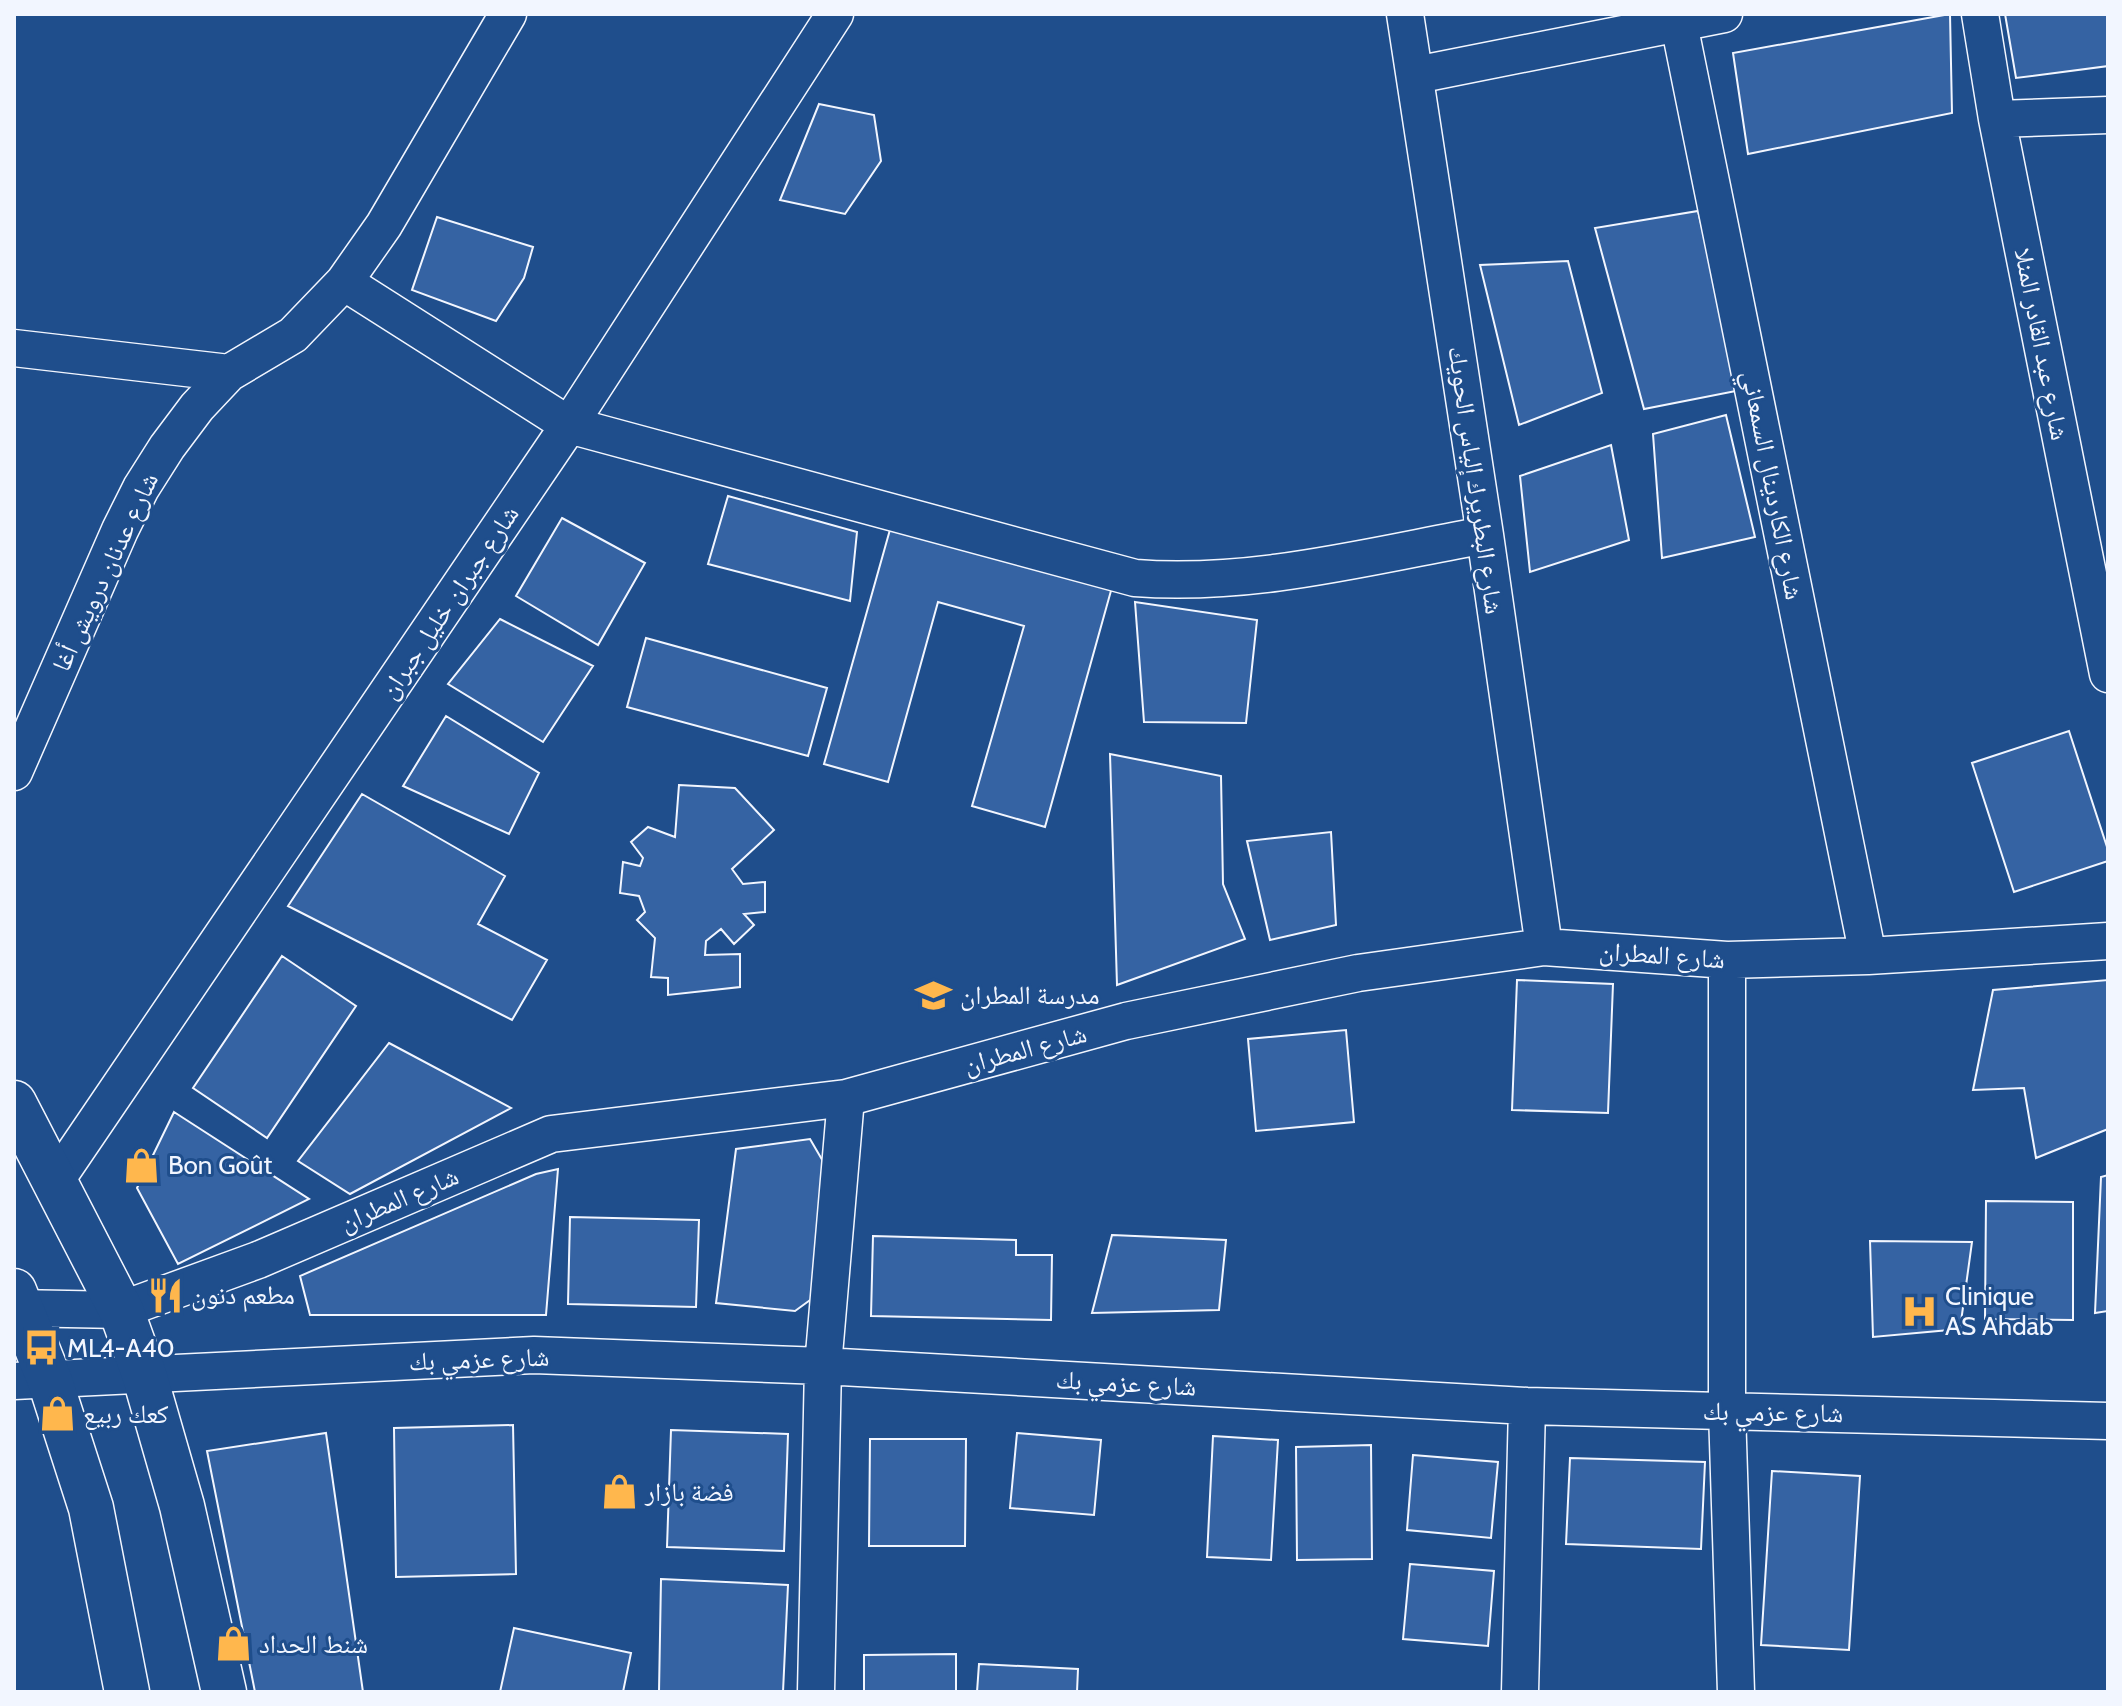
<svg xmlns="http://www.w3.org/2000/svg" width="2122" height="1706" viewBox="0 0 2122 1706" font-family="Cabin,'Noto Naskh Arabic',sans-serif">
	<rect width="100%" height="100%" fill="#1f4e8c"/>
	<path fill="#3563a3" stroke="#f2f6ff" stroke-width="2" d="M1950 14 1952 113 1748 154 1733 53Z
		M2005 14H2108V66L2016 78Z
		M819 104 874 115 881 161 845 214 780 200Z
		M1698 211 1741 390 1644 409 1595 228Z
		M437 217 533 247 524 278 496 321 412 290Z
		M1568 261 1602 393 1519 425 1480 265Z
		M1726 415 1755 537 1662 558 1653 434Z
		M1611 445 1629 540 1530 572 1520 476Z
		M728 496 857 532 850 601 708 564Z
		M562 518 645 563 598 645 516 596Z
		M893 519 1114 580 1045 827 972 806 1024 626 938 602 888 782 824 764Z
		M1135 602 1257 620 1246 723 1144 722Z
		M500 619 593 666 543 742 448 684Z
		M646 638 827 688 808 756 627 707Z
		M446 716 539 773 509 834 403 786Z
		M2069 731 2108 850V861L2014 892 1972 763Z
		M1110 754 1221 776 1223 884 1245 939 1117 985Z
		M679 785 735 788 774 830 732 869 743 884 765 882V912L744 914 754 925 734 944 721 929 706 941 705 955 740 954V987L668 995V978L651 977 655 938 637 920 645 912 639 896 620 893 623 862 640 866 643 858 631 842 648 827 675 837Z
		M362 794 505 876 478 924 547 960 512 1020 288 906Z
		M1331 832 1336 925 1270 940 1247 841Z
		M282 956 356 1006 267 1138 193 1088Z
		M1517 980 1613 984 1608 1113 1512 1110Z
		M2108 980V1129L2036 1158 2024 1088 1973 1090 1993 990Z
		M1346 1030 1354 1122 1256 1131 1248 1039Z
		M389 1043 511 1108 350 1194 298 1161Z
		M174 1112 309 1199 178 1264 137 1188Z
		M810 1139 824 1163 817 1295 795 1311 716 1303 736 1149Z
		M558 1169 546 1315H310L300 1276 536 1174Z
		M2108 1175V1311L2095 1313 2101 1177Z
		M1986 1201 2073 1202V1320L1985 1319Z
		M570 1217 699 1220 696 1307 568 1304Z
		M1112 1235 1226 1240 1219 1310 1092 1313Z
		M873 1236 1016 1240V1255H1052L1051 1320 871 1316Z
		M1870 1241 1972 1242 1960 1329 1873 1337Z
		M513 1425 516 1574 396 1577 394 1428Z
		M671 1430 788 1434 784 1551 667 1547Z
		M326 1433 363 1692H255L207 1451Z
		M1017 1433 1101 1440 1094 1515 1010 1508Z
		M1213 1436 1278 1440 1271 1560 1207 1557Z
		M870 1439H966L965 1546H869Z
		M1371 1445 1372 1559 1297 1560 1296 1447Z
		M1413 1455 1498 1462 1491 1538 1407 1530Z
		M1570 1458 1705 1462 1701 1549 1566 1544Z
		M1772 1471 1860 1476 1849 1650 1761 1645Z
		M1410 1564 1494 1571 1488 1646 1403 1639Z
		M661 1579 788 1585 783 1692H659Z
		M514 1628 631 1653 623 1692H500Z
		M956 1654V1692H864V1655Z
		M979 1664 1078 1669 1077 1692H977Z"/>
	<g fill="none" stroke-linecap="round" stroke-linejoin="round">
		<defs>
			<path id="street" d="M1405 14 1485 535 1544 947
				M1677 14 1868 956
				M1980 14 1997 119 2108 674
				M1416 75 1724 14
				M1997 119 2108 115
				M344 282 569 425 1135 578C1253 587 1370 556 1485 535
				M14 348 229 373
				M14 772 120 530 141 488 167 447 197 407 229 373 293 335 344 282 384 225 508 14
				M1727 960V1411L1736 1692
				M54 1183 569 425 835 14
				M14 1308 121 1310 258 1260 551 1134 846 1098 1126 1021 1358 973 1544 947 1727 960 1868 956 2108 941
				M14 1381 534 1355 823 1366 1527 1406 2108 1421
				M816 1692 823 1366 846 1098
				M1520 1692 1527 1406"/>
			<path id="highway" d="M14 1103 121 1310 144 1374 182 1506 224 1692
				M14 1291 50 1381 91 1508 127 1692"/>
		</defs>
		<use href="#street" stroke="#f2f6ff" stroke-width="39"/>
		<use href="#highway" stroke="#f2f6ff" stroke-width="47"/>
		<use href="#street" stroke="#1f4e8c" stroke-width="36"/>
		<use href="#highway" stroke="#1f4e8c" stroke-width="44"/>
	</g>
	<defs>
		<symbol id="school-bare" viewBox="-9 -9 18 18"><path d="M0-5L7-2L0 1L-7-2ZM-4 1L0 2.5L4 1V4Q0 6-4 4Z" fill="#ffb74d" stroke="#1f4e8c" stroke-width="2.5" paint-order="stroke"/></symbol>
		<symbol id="shop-bare" viewBox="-9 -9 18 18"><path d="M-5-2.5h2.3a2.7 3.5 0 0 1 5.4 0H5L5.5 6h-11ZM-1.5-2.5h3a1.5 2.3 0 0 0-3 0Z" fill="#ffb74d" stroke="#1f4e8c" stroke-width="2.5" paint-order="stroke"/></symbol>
		<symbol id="restaurant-bare" viewBox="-9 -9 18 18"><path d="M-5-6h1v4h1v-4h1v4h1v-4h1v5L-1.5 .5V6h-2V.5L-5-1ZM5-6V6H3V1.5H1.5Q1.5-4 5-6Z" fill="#ffb74d" stroke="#1f4e8c" stroke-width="2.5" paint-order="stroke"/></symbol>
		<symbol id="hospital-bare" viewBox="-9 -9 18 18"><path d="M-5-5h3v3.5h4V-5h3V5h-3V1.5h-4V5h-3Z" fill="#ffb74d" stroke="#1f4e8c" stroke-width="2.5" paint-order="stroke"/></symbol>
		<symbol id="bus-bare" viewBox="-9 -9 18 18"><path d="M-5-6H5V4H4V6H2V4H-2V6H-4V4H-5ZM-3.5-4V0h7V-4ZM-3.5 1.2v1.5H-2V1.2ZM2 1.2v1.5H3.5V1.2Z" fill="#ffb74d" stroke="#1f4e8c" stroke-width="2.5" paint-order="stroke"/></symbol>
	</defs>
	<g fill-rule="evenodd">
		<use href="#school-bare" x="908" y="970" width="51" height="51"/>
		<use href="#shop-bare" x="116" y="1140" width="51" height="51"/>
		<use href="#restaurant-bare" x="140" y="1270" width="51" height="51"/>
		<use href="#hospital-bare" x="1894" y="1286" width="51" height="51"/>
		<use href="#bus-bare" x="16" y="1322" width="51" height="51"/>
		<use href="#shop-bare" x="32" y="1388" width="51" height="51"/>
		<use href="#shop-bare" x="594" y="1466" width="51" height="51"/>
		<use href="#shop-bare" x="208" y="1618" width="51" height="51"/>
	</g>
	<g text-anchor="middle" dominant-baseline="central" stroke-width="6" stroke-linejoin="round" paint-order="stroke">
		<g font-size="26" fill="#f2f6ff" stroke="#1f4e8c">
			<text transform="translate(2042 344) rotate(79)">شارع عبد القادر المنلا</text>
			<text transform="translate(1476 480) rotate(82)">شارع البطريرك إلياس الحويك</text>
			<text transform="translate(1773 485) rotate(79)">شارع الكاردينال السمعاني</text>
			<text transform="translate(105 572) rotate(-65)">شارع عدنان درويش أغا</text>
			<text transform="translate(449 602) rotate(-56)">شارع جبران خليل جبران</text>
			<text transform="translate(1662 955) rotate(4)">شارع المطران</text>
			<text transform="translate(1025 1049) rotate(-15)">شارع المطران</text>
			<text transform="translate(399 1199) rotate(-23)">شارع المطران</text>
			<text transform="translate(479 1359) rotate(-2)">شارع عزمي بك</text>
			<text transform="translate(1126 1383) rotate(3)">شارع عزمي بك</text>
			<text transform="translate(1773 1412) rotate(1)">شارع عزمي بك</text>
		</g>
		<g font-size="26" fill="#f2f6ff" stroke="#1f4e8c" text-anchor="start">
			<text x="960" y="995">مدرسة المطران</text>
			<text x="168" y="1165">Bon Goût</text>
			<text x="191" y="1295">مطعم دنون</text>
			<text x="1945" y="1296">Clinique<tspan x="1945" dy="30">AS Ahdab</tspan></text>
			<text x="67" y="1348">ML4-A40</text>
			<text x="83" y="1414">كعك ربيع</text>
			<text x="645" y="1492">فضة بازار</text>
			<text x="259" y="1644">شنط الحداد</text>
		</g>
	</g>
	<rect width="2122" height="1706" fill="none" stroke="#f2f6ff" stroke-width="32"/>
</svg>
